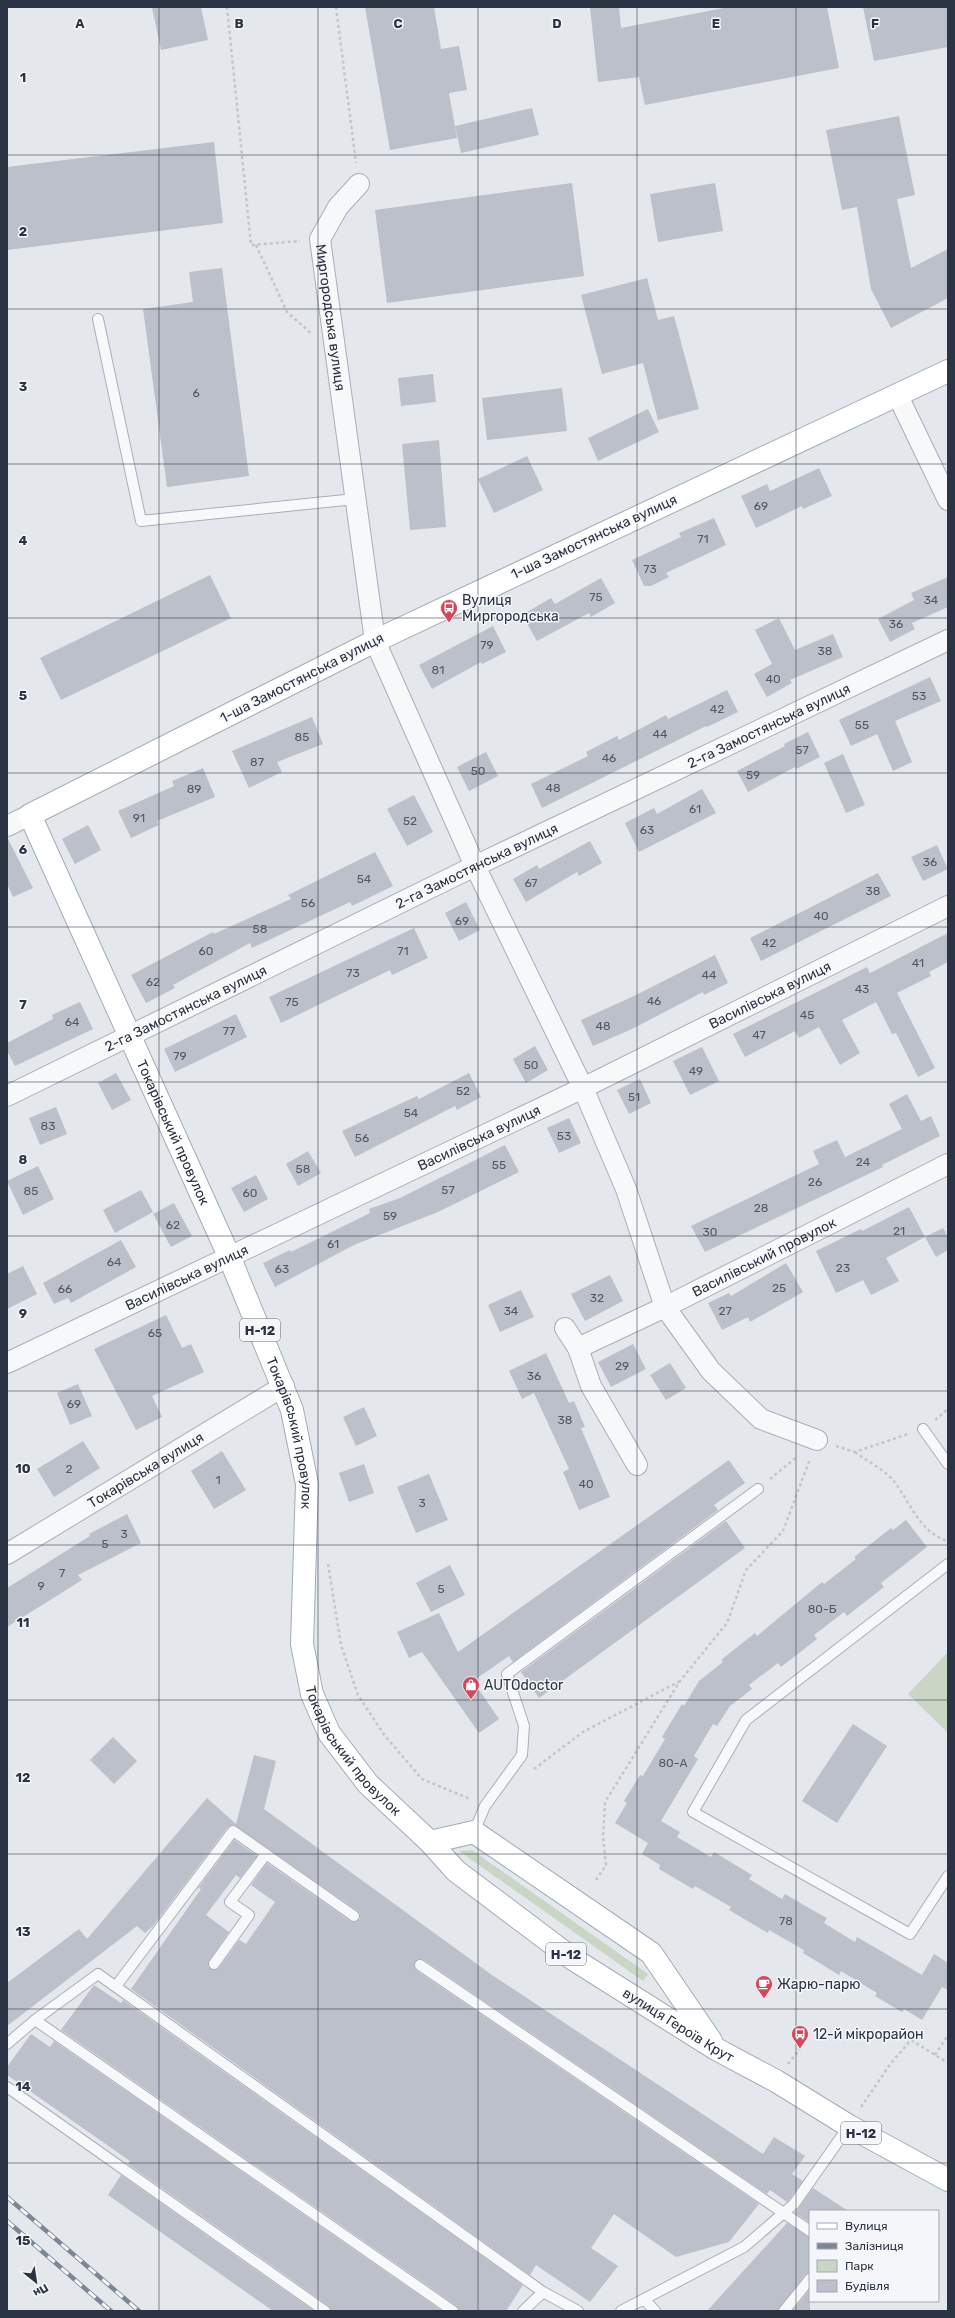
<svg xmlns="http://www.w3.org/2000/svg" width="955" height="2318" viewBox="0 0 955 2318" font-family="Rubik,sans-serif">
	<rect width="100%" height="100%" fill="#e4e7ec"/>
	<path fill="#c9d6c5" d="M948 1652V1733L908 1694Z
		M472 1850 648 1974 643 1981 459 1851Z"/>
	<path fill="#bbc0ca" d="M152 7H201L208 40 161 50Z
		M365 7H434L441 49 459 46 467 90 449 93 457 138 390 150Z
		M590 7H619L621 28 729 7H827L839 68 645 105 639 77 598 82Z
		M863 7H948V47L874 61Z
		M532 108 539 135 461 153 455 126Z
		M899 116 915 195 897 199 911 268 948 249V298L891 328 871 289 857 207 842 210 826 130Z
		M214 142 223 223 7 250V167Z
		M572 183 584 276 387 303 375 210Z
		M715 183 723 231 658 242 650 194Z
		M222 268 249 476 167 487 143 309 193 302 189 272Z
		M647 278 658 320 674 316 699 409 658 420 643 363 602 374 581 295Z
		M433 374 436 402 401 406 398 378Z
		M562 388 567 431 487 440 482 398Z
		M648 409 659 432 598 461 588 438Z
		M439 440 446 527 410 530 402 444Z
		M527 456 543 490 494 513 478 479Z
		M819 468 832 496 803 509 802 506 756 528 741 496 767 484 770 491Z
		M714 518 726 545 666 573 669 577 651 586H644L632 560 681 537 679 533Z
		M210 575 231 618 61 700 40 658Z
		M948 577V607L912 623 915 629 890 642 878 619 914 600 911 593Z
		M601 578 615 603 591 617 589 613 537 641 522 615 551 598 555 604Z
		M779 618 795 650 833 634 843 657 790 680 792 683 767 697 754 674 772 664 755 630Z
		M493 626 506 652 482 664 481 662 432 689 419 665Z
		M930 677 941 701 895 721 912 762 893 771 877 734 851 746 839 720Z
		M727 690 738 712 707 727 706 726 542 808 531 784 588 756 586 752 617 736 619 740 666 715 668 719Z
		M312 717 323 744 277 762 282 772 249 788 232 751Z
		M808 732 820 757 796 769 795 767 748 792 737 771 785 746 784 744Z
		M486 752 498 776 469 791 457 767Z
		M843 754 865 805 846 813 824 763Z
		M203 768 215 797 157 821 159 825 131 838 118 811 174 786 172 781Z
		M702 789 716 813 639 852 625 823 654 808 657 814Z
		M414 795 433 832 407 846 387 809Z
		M88 825 101 850 75 864 62 839Z
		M7 837 33 888 13 897 7 884Z
		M590 841 602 863 579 876 577 872 526 902 513 879 537 865 539 869Z
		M937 845 948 869 923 881 911 857Z
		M375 852 393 886 352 906 350 902 252 948 250 943 173 985 175 988 146 1003 131 975 213 932 214 934 291 899 288 895Z
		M878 873 891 896 761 961 750 938Z
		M466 902 480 930 459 941 445 913Z
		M414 928 428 958 392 975 390 970 281 1023 269 997Z
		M948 933V962L929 972 931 976 897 993 935 1068 918 1077 896 1033 892 1034 876 1002 842 1020 860 1053 840 1065 819 1027 799 1038 795 1031 745 1057 733 1034 867 967 870 973Z
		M715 955 728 983 704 995 703 992 634 1028 593 1046 581 1020 634 996Z
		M80 1002 93 1029 15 1066 7 1051V1043L53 1019 52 1015Z
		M236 1014 247 1037 175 1072 164 1049Z
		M535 1046 548 1070 526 1083 513 1059Z
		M702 1047 719 1081 690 1095 673 1061Z
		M116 1073 131 1100 112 1110 98 1083Z
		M469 1073 481 1097 457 1110 455 1106 355 1157 342 1131 417 1096 419 1099Z
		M640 1079 651 1103 629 1114 617 1090Z
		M907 1094 921 1121 931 1116 940 1136 882 1165 883 1167 705 1252 691 1226 819 1164 813 1151 837 1140 845 1157 902 1129 889 1104Z
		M56 1107 67 1134 40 1145 29 1118Z
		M569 1118 581 1143 559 1153 547 1128Z
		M505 1145 519 1172 438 1212 354 1245 275 1287 263 1263 290 1250 291 1252 370 1213 369 1209 400 1198Z
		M308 1151 321 1173 298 1186 286 1164Z
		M38 1166 54 1199 23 1215 7 1181Z
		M256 1175 268 1199 244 1212 231 1188Z
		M141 1190 153 1212 115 1233 103 1210Z
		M174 1203 192 1236 171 1247 153 1214Z
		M909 1207 925 1237 886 1258 899 1281 871 1295 863 1280 836 1293 816 1251 861 1229 862 1231Z
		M943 1228 948 1237V1250L936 1257 925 1237Z
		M121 1240 136 1267 71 1303 68 1298 54 1304 43 1283Z
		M786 1263 803 1292 750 1322 748 1317 722 1330 708 1303 729 1293 731 1296Z
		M23 1266 37 1294 7 1309V1274Z
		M610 1275 623 1301 585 1321 571 1294Z
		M521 1290 534 1317 500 1332 488 1305Z
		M166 1315 182 1348 191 1344 204 1372 152 1396 162 1417 136 1430 94 1349Z
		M633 1344 646 1369 611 1387 598 1362Z
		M546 1353 569 1403 574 1401 585 1427 581 1428 610 1497 579 1510 563 1472 569 1469 534 1393 522 1399 509 1371Z
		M670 1363 686 1388 666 1400 650 1375Z
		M78 1384 92 1416 70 1425 57 1393Z
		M364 1407 377 1436 356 1446 343 1417Z
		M83 1441 100 1468 54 1497 37 1469Z
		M222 1451 246 1490 214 1509 191 1471Z
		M729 1460 745 1483 714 1505 718 1510 513 1662 509 1656 473 1681 499 1719 479 1733 422 1652 409 1658 397 1632 439 1613 458 1652Z
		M364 1464 374 1493 349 1502 339 1473Z
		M429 1474 448 1520 416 1533 397 1487Z
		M127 1514 141 1543 78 1575 82 1580 7 1627V1588L90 1536 89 1534Z
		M906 1520 927 1547 881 1583 884 1587 861 1605 847 1616 844 1612 814 1635 817 1639 781 1667 778 1663 749 1685 752 1689 730 1706 717 1726 713 1724 694 1756 698 1759 661 1821 680 1832 677 1837 711 1857 714 1852 752 1875 749 1879 782 1899 785 1894 814 1911 827 1918 824 1923 855 1942 857 1937 922 1975 934 1954 948 1963V1990L942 1987 922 2020 904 2009 902 2012 875 1996 877 1993 841 1971 839 1975 803 1953 804 1950 769 1930 768 1933 729 1910 731 1907 695 1886 693 1889 659 1869 660 1865 642 1854 648 1843 615 1823 627 1803 624 1801 640 1775 643 1776 665 1739 662 1737 682 1704 684 1706 699 1681 723 1662 721 1660 755 1633 757 1636 822 1582 824 1584 856 1559 854 1557 891 1528 893 1530Z
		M726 1521 745 1548 539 1698 521 1672Z
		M450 1565 465 1595 431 1612 416 1583Z
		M853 1724 887 1746 837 1823 802 1801Z
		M113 1737 137 1761 114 1784 90 1760Z
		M254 1755 276 1761 264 1809 492 1975 763 2154 774 2137 805 2156 792 2174 803 2181 789 2200 787 2202 770 2190 767 2194 424 1960 418 1959 414 1964 416 1970 759 2204 729 2242 676 2257 614 2214 591 2248 618 2266 590 2302 536 2265 530 2275 131 1989 201 1889 199 1888 196 1891 234 1840 257 1856 240 1878 236 1875 206 1915 229 1932 209 1961 208 1966 211 1969 219 1968 239 1940 246 1944 275 1902 251 1885 267 1863 350 1921 356 1922 360 1919V1914L358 1911 234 1825 228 1827 153 1926 145 1933 137 1926 7 2026V1983L79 1929 87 1939 207 1798 236 1824Z
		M94 1985 121 2003 123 2000 523 2285 506 2311H459L457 2306 61 2030Z
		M31 2034 50 2047 54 2041 442 2311H331L329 2306 128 2164 130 2161 7 2075V2067Z
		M121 2175 314 2311H273L108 2195Z
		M813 2188 848 2211H810V2223L795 2213Z
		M787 2223 810 2237V2273L805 2275 778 2311H707Z
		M810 2289V2311H792Z"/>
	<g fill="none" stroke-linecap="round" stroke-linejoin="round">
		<defs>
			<path id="lane" d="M98 319 141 521 355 499
				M923 1429 948 1464
				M948 1564 746 1720 693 1812 910 1934 948 1876
				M474 1832 485 1806 522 1755 524 1726 507 1674 758 1489
				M214 1964 249 1915 230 1902 266 1854
				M420 1965 810 2231
				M116 1986 233 1831 354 1916
				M35 2020 453 2311
				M7 2044 35 2020 98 1974 543 2292 578 2311
				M7 2087 325 2311
				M644 2299 655 2311
				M523 2311 543 2292
				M621 2311 744 2247 794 2204 849 2126
				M784 2311 810 2279"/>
			<g id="street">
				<path id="s1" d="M359 184 338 207 320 239 375 641 475 866 583 1088 626 1189 665 1307 711 1371 761 1419 817 1440"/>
				<path d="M897 394 948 500"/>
				<path d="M7 826 30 815"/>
				<path id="s2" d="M7 1096 475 866 948 640"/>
				<path d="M565 1328 578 1348 591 1386 637 1465"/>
				<path id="s3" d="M578 1348 665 1307 948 1164"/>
				<path id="s4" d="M7 1363 583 1088 948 906"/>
				<path id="s5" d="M7 1554 284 1386"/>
			</g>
			<g id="primary">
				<path id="s6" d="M948 371 375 641 30 815 229 1256 292 1410 307 1484 302 1644 312 1694 329 1733 368 1784 430 1842 456 1871 573 1959 716 2049 776 2081 849 2126 948 2180"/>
				<path d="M430 1842 474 1832 651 1953 711 2041"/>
			</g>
		</defs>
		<use href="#lane" stroke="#a9aeb7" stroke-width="12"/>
		<use href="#street" stroke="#a9aeb7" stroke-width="22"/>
		<use href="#primary" stroke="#a3abb8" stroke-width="24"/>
		<path stroke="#c2c5cb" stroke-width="2.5" stroke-dasharray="3 3" stroke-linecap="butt" d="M227 7 251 245 300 241
			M336 7 356 163
			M256 245 287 312 312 334
			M935 1420 948 1409
			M836 1446 855 1452 908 1434
			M855 1452C867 1461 883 1469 893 1480 910 1501 919 1533 948 1541
			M770 1479 798 1456
			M328 1564 341 1645 358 1695 385 1736 422 1779 470 1799
			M534 1769 583 1732 680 1681
			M596 1880 606 1865 603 1837 605 1802 680 1681 727 1623 746 1570 783 1531 810 1459
			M935 2055 948 2035
			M788 2064 800 2049
			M861 2107 891 2063 911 2040 948 2063"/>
		<use href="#lane" stroke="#f7f8fa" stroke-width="10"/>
		<use href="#street" stroke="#f7f8fa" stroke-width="20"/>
		<use href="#primary" stroke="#fff" stroke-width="22"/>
		<defs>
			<path id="rail" d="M7 2197 139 2311
				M7 2221 111 2311"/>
		</defs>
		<use href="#rail" stroke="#7d8696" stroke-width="4.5"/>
		<use href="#rail" stroke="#f4f6f9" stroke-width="3" stroke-dasharray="9" stroke-linecap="butt"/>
	</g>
	<path fill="none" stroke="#2b3445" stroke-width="1" stroke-opacity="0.55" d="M159 7V2311M318 7V2311M478 7V2311M637 7V2311M796 7V2311M7 155H948M7 309H948M7 464H948M7 618H948M7 773H948M7 927H948M7 1082H948M7 1236H948M7 1391H948M7 1545H948M7 1700H948M7 1854H948M7 2009H948M7 2163H948"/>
	<defs>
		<symbol id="bus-pin" viewBox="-11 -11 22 30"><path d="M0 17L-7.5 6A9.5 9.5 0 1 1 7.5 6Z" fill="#d1495b" stroke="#f4f6f9"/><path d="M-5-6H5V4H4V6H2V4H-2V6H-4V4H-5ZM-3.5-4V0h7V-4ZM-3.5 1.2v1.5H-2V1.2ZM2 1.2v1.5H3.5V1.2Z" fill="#fff"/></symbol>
		<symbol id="shop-pin" viewBox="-11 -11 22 30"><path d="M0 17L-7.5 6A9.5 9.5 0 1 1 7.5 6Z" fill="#d1495b" stroke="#f4f6f9"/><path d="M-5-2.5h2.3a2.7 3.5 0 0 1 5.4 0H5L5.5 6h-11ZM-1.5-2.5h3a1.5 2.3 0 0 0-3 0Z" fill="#fff"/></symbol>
		<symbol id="cafe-pin" viewBox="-11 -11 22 30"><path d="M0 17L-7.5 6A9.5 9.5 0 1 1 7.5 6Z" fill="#d1495b" stroke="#f4f6f9"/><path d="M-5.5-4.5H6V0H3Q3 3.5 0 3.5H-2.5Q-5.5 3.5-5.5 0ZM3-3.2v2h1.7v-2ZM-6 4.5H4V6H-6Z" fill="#fff"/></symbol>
	</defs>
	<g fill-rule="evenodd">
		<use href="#bus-pin" x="439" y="598" width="20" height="27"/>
		<use href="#shop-pin" x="461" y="1675" width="20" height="27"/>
		<use href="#cafe-pin" x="754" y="1974" width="20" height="27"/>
		<use href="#bus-pin" x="790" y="2024" width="20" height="27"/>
	</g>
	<g text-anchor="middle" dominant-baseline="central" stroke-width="3" stroke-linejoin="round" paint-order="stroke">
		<g font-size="12" fill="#4f5766">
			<text x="196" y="393">6</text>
			<text x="761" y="506">69</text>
			<text x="703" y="539">71</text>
			<text x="650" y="569">73</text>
			<text x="596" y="597">75</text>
			<text x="931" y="600">34</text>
			<text x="896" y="624">36</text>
			<text x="487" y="645">79</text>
			<text x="825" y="651">38</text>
			<text x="438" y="670">81</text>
			<text x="773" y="679">40</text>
			<text x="919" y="696">53</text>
			<text x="717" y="709">42</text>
			<text x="862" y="725">55</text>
			<text x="660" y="734">44</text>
			<text x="302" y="737">85</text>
			<text x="802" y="750">57</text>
			<text x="609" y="758">46</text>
			<text x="257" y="762">87</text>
			<text x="478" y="771">50</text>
			<text x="753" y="775">59</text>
			<text x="553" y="788">48</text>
			<text x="194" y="789">89</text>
			<text x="695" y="809">61</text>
			<text x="139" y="818">91</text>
			<text x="410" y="821">52</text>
			<text x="647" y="830">63</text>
			<text x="930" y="862">36</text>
			<text x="364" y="879">54</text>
			<text x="531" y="883">67</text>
			<text x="873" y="891">38</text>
			<text x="308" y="903">56</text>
			<text x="821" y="916">40</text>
			<text x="462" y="921">69</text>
			<text x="260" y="929">58</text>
			<text x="769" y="943">42</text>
			<text x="206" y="951">60</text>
			<text x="403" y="951">71</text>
			<text x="918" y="963">41</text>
			<text x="353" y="973">73</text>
			<text x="709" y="975">44</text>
			<text x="153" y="982">62</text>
			<text x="862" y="989">43</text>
			<text x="654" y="1001">46</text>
			<text x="292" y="1002">75</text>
			<text x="807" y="1015">45</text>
			<text x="72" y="1022">64</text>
			<text x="603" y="1026">48</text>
			<text x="229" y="1031">77</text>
			<text x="759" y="1035">47</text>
			<text x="180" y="1056">79</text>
			<text x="531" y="1065">50</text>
			<text x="696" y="1071">49</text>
			<text x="463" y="1091">52</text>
			<text x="634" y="1097">51</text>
			<text x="411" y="1113">54</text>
			<text x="48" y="1126">83</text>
			<text x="564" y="1136">53</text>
			<text x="362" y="1138">56</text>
			<text x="863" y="1162">24</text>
			<text x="499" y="1165">55</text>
			<text x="303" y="1169">58</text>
			<text x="815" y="1182">26</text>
			<text x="448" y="1190">57</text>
			<text x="31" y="1191">85</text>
			<text x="250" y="1193">60</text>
			<text x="761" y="1208">28</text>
			<text x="390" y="1216">59</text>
			<text x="173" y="1225">62</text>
			<text x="899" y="1231">21</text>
			<text x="710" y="1232">30</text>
			<text x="333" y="1244">61</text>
			<text x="114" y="1262">64</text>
			<text x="843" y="1268">23</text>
			<text x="282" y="1269">63</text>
			<text x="779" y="1288">25</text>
			<text x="65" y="1289">66</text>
			<text x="597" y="1298">32</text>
			<text x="511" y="1311">34</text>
			<text x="725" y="1311">27</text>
			<text x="155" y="1333">65</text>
			<text x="622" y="1366">29</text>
			<text x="534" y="1376">36</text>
			<text x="74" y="1404">69</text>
			<text x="565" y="1420">38</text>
			<text x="69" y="1469">2</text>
			<text x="218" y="1480">1</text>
			<text x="586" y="1484">40</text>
			<text x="422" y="1503">3</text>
			<text x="124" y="1534">3</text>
			<text x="105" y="1544">5</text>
			<text x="62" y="1573">7</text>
			<text x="41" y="1586">9</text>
			<text x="441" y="1589">5</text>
			<text x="822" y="1609">80-Б</text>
			<text x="673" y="1763">80-А</text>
			<text x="786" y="1921">78</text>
		</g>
		<g fill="#f4f6f9" stroke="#676e7b" stroke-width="1">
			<rect x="240" y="1319" width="40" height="22" rx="3"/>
			<rect x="546" y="1943" width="40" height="22" rx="3"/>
			<rect x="841" y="2122" width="40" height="22" rx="3"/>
		</g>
		<g font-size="13" font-weight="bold" fill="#2b3445">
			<text x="260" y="1330">Н-12</text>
			<text x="566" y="1954">Н-12</text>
			<text x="861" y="2133">Н-12</text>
		</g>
		<g font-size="14" fill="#2b3445" stroke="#f4f6f9">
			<text stroke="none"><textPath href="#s1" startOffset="147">Миргородська вулиця</textPath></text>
			<text transform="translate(594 537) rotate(-25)">1-ша Замостянська вулиця</text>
			<text transform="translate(302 678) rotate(-27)">1-ша Замостянська вулиця</text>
			<text stroke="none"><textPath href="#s2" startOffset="847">2-га Замостянська вулиця</textPath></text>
			<text stroke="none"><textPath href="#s2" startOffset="523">2-га Замостянська вулиця</textPath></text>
			<text stroke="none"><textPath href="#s4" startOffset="847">Василівська вулиця</textPath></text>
			<text stroke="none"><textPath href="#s2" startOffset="199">2-га Замостянська вулиця</textPath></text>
			<text stroke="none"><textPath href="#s6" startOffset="1368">Токарівський провулок</textPath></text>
			<text stroke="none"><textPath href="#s4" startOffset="523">Василівська вулиця</textPath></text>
			<text stroke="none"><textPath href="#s3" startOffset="207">Василівський провулок</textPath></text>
			<text stroke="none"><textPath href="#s4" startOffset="199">Василівська вулиця</textPath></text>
			<text stroke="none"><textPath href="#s6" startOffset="1692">Токарівський провулок</textPath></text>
			<text stroke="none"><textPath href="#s5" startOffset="162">Токарівська вулиця</textPath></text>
			<text stroke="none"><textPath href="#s6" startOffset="2027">Токарівський провулок</textPath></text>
			<text stroke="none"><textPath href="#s6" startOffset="2458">вулиця Героїв Крут</textPath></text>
		</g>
		<g font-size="14" fill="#2b3445" stroke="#f4f6f9" text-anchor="start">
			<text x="462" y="600">Вулиця<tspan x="462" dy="16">Миргородська</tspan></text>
			<text x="484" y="1685">AUTOdoctor</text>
			<text x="777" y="1984">Жарю-парю</text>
			<text x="813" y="2034">12-й мікрорайон</text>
		</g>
	</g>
	<g font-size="13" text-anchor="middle" font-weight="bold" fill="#2b3445" stroke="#f4f6f9" stroke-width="3" stroke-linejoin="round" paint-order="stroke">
		<text x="80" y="28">A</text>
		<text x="239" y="28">B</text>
		<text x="398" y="28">C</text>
		<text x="557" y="28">D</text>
		<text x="716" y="28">E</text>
		<text x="875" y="28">F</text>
		<text x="23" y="82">1</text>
		<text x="23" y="236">2</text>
		<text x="23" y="391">3</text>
		<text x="23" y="545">4</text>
		<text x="23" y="700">5</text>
		<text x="23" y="854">6</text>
		<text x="23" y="1009">7</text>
		<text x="23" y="1164">8</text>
		<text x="23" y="1318">9</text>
		<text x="23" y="1473">10</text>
		<text x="23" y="1627">11</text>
		<text x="23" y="1782">12</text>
		<text x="23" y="1936">13</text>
		<text x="23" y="2091">14</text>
		<text x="23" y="2245">15</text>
	</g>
	<rect width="955" height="2318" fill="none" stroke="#2b3445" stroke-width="16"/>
	<rect x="809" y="2210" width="130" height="92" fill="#f4f6f9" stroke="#a4a8b1"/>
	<rect x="817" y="2223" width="20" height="6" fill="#ffffff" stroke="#a4a8b1"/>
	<text x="845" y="2230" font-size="12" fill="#2b3445">Вулиця</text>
	<rect x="817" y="2243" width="20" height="6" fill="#7d8696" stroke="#a4a8b1"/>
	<text x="845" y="2250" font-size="12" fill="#2b3445">Залізниця</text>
	<rect x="817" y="2260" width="20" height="12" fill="#c9d6c5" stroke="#a4a8b1"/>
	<text x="845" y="2270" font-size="12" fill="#2b3445">Парк</text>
	<rect x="817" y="2280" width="20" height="12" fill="#bbc0ca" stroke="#a4a8b1"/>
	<text x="845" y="2290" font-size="12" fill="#2b3445">Будівля</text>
	<g transform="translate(36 2282) rotate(150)" stroke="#f4f6f9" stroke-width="3" paint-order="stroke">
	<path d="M0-3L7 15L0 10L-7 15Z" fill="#2b3445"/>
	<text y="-6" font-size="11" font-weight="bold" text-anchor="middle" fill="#2b3445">Пн</text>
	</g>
</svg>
